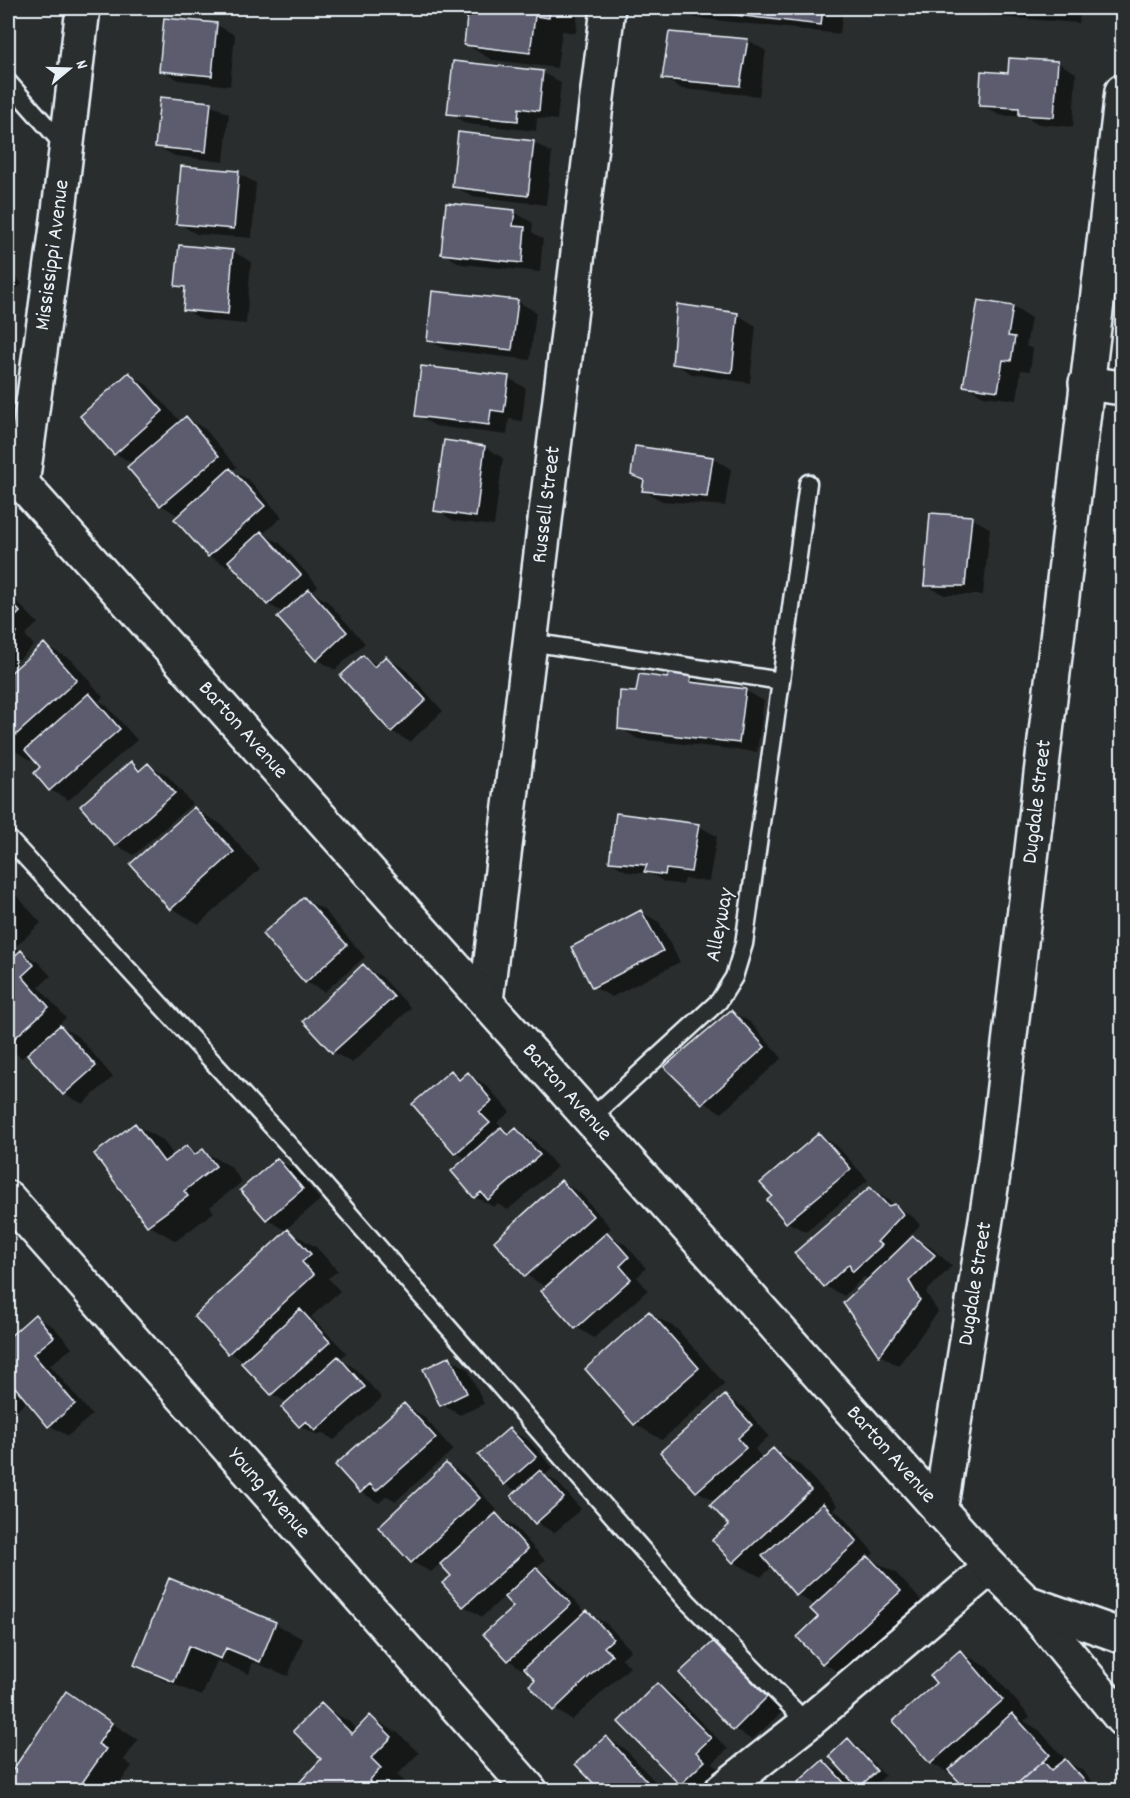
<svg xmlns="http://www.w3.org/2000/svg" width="1130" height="1798" viewBox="0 0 1130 1798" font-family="Dekko,sans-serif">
	<rect width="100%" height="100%" fill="#2a2d2e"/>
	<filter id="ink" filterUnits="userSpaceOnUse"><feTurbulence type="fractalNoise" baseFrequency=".0167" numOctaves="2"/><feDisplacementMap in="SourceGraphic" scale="12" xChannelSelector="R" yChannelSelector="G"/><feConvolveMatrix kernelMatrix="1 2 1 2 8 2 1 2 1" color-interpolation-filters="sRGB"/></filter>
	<g filter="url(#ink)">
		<path fill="#0007" d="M189 8H230L229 14Z
			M456 8H574L578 10 576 33 562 31 557 68 492 60 465 44 469 15Z
			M678 8H843L840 34 696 18Z
			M973 8H1080L1079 23 987 16Z
			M166 19 217 25 235 35 230 86 179 80 161 70Z
			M748 40 766 51 759 96 682 89 663 78Z
			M1058 63 1076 73 1073 127 1039 124 1026 117 999 115 981 105 1010 75Z
			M542 72 561 83 557 120 537 118 536 131 467 124 449 113Z
			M210 104 229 114 224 162 175 156 156 146Z
			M533 142 552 153 546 205 472 196 453 186Z
			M238 173 256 183 252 238 196 234 178 223Z
			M514 212 533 223 532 232 543 239 540 272 461 264 442 253Z
			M8 215 14 222 8 229Z
			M180 246 233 251 251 262 246 324 203 320 184 309 186 290 177 285Z
			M8 267 22 284 8 296Z
			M517 301 536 312 530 360 447 350 428 340Z
			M679 305 738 315 756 326 750 383 692 374 673 363Z
			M1013 307 1031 318 1026 346 1033 349 1030 371 1021 370 1017 400 983 396 965 385Z
			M129 374 147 385 181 422 186 418 205 429 237 467 232 471 249 480 282 517 263 534 280 543 318 586 312 592 327 601 365 643 335 670 317 659 284 613 268 604 231 562 227 566 209 556 179 516 161 505 129 467 133 464 115 453Z
			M508 378 526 388 522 421 509 419 507 435 435 426 417 415Z
			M485 447 503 458 494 526 454 521 436 510Z
			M636 448 713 458 731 469 725 506 662 501 644 491 645 481 632 474Z
			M971 518 990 528 983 595H944L926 585Z
			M8 593 38 623 25 635 34 645 8 670Z
			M44 645 72 660 103 697 99 701 107 706 137 740 69 800 50 790 42 767 34 758 31 760 8 747V677Z
			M363 657 378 665 386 658 405 669 443 711 410 742 391 731Z
			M691 677 706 685 745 690 764 701 757 752 638 739 620 728 637 693 668 680Z
			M131 763 143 770 149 765 167 775 192 804 134 855 116 845Z
			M194 809 221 824 260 869 199 924 171 908Z
			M698 826 717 836 709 881 685 879 683 885 664 882 651 874 628 872 610 862Z
			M8 863 15 870 8 877Z
			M8 891 18 897 41 923 15 947 39 963 51 976 39 987 66 1018 58 1025 79 1037 113 1077 83 1104 64 1094 28 1052 22 1058 8 1049Z
			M304 899 323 909 365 957 324 992 306 982Z
			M641 912 659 922 680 962 612 997 593 987Z
			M363 966 382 977 411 1008 352 1063 333 1052 305 1021Z
			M731 1011 750 1022 782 1058 722 1113 703 1102Z
			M451 1072 463 1079 468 1074 486 1085 510 1112 497 1123 511 1135 516 1130 535 1141 557 1167 508 1210 497 1204 494 1207 475 1197 467 1159 456 1152Z
			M135 1125 163 1140 174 1156 187 1147 199 1154 203 1151 230 1166 242 1182 210 1207 214 1212 176 1241 148 1225 96 1154Z
			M819 1135 837 1146 868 1180 806 1232 787 1222Z
			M277 1160 296 1170 320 1200 285 1230 267 1219Z
			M562 1182 580 1193 611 1228 605 1233 626 1245 646 1268 637 1277 648 1290 594 1338 576 1327 566 1267 544 1286 526 1275Z
			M870 1188 913 1217 920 1225 898 1249 900 1250 913 1238 932 1248 952 1266 926 1292 938 1312 898 1366 880 1355 845 1303 869 1280 864 1277 844 1296 825 1286Z
			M289 1231 316 1247 338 1271 328 1278 340 1291 311 1317 347 1353 340 1359 356 1369 382 1398 334 1440 322 1433 319 1436 300 1426 288 1403 272 1394 245 1362 229 1352Z
			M650 1313 677 1329 725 1384 662 1440 635 1424Z
			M35 1316 54 1327 72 1348 50 1365 92 1415 68 1436 49 1425 28 1401 8 1418V1340Z
			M450 1358 468 1369 484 1404 460 1415 441 1404Z
			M725 1397 744 1407 769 1436 755 1449 763 1459 773 1450 800 1465 838 1506 833 1510 841 1515 874 1553 869 1558 896 1573 927 1607 851 1679 823 1663 799 1637 820 1617 817 1606 797 1595 773 1566 761 1577 733 1562 731 1525 716 1502 697 1491Z
			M405 1405 423 1416 453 1450 396 1501 387 1496 379 1503 361 1492Z
			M510 1430 528 1440 553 1468 545 1475 558 1483 581 1509 554 1533 536 1522 518 1492 505 1484 480 1456Z
			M447 1464 465 1475 497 1510 486 1520 488 1522 496 1515 514 1526 545 1560 536 1568 555 1579 586 1613 606 1623 631 1650 622 1658 630 1667 572 1720 554 1709 537 1680 509 1660 515 1607 505 1596 482 1617 464 1606 453 1576 441 1563 431 1572 412 1562Z
			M8 1471 14 1478 8 1483Z
			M1122 1517V1527L1118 1524Z
			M170 1580 276 1624 303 1639 288 1676 253 1662 249 1674 217 1661 202 1696 163 1680 136 1664Z
			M714 1643 732 1653 785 1709 752 1740 734 1729Z
			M961 1652 988 1668 1030 1717 1024 1721 1039 1730 1068 1762 1083 1771 1100 1790H969L959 1779 931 1763 938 1683Z
			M657 1685 675 1696 728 1749 713 1763 722 1772 703 1790H692L681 1784Z
			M66 1693 138 1740 124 1760 132 1766 115 1790H8V1780Z
			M321 1705 348 1721 358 1730 370 1717 398 1733 419 1753 397 1775 408 1784 402 1790H305L299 1785 323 1759Z
			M606 1738 624 1748 663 1790H602L577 1764Z
			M848 1740 857 1745 885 1776 869 1790 859 1786Z
			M823 1762 841 1772 858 1790H808L800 1782Z"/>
		<path fill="#5d5c6e" stroke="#e8f1f8" stroke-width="1.5" d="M468 8H550L549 18 535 16 530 53 464 45Z
			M676 8H823L821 25Z
			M988 8H1062L1061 13Z
			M164 18 217 23 212 76 159 71Z
			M669 32 748 39 740 86 662 79Z
			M1009 58 1058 61 1054 117 1019 115V108L979 106 981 71 1008 73Z
			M453 61 543 71 539 111 519 108 518 121 447 114Z
			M160 97 211 102 206 152 155 147Z
			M458 132 534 141 528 196 452 187Z
			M181 166 239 171 234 229 176 224Z
			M446 203 515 210 513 226 525 227 522 263 441 254Z
			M179 245 233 250 228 314 183 310 185 287 175 286Z
			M432 291 518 300 512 350 427 341Z
			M978 300 1013 306 1008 336 1015 337 1011 361 1003 360 998 391 963 386Z
			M677 304 738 313 732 373 672 364Z
			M421 366 509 376 504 412 491 410 489 425 415 416Z
			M129 372 163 411 114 455 80 416Z
			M186 416 219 456 160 506 127 467Z
			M444 440 485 446 476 517 434 511Z
			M635 446 713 457 707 497 642 491 644 480 631 475Z
			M230 468 265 506 208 557 174 519Z
			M930 513 972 516 965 586H924Z
			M261 531 301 575 267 605 228 561Z
			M309 589 347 632 316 661 277 617Z
			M8 598 20 612 8 624 17 633 8 642Z
			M44 643 77 680 8 742V675Z
			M363 655 374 667 386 656 426 700 391 732 340 676Z
			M670 673 692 675 690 682 746 689 739 743 618 729 620 691 636 692 639 674 667 678Z
			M89 693 120 729 49 791 34 773 40 767 25 750Z
			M131 761 139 771 148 763 175 793 115 846 80 806Z
			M194 807 234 852 170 910 130 864Z
			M616 813 699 824 691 872 666 869 665 875 644 872 647 865 609 862Z
			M304 897 347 945 305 983 262 934Z
			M641 910 663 951 592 988 571 947Z
			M21 950 34 965 22 976 49 1007 8 1044V962Z
			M363 964 394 997 332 1053 303 1021Z
			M731 1010 765 1047 702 1104 664 1067Z
			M60 1025 96 1066 63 1095 27 1054Z
			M451 1070 459 1080 468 1072 492 1101 479 1112 490 1123 455 1154 412 1104Z
			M135 1123 164 1162 187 1145 194 1155 203 1149 216 1166 184 1191 188 1196 147 1226 94 1154Z
			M501 1127 508 1135 516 1128 540 1155 488 1200 481 1192 474 1198 451 1171Z
			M819 1133 851 1169 786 1223 767 1200 772 1196 760 1183Z
			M277 1158 303 1189 266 1220 240 1190Z
			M561 1180 593 1216 525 1277 494 1241Z
			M870 1187 888 1206 895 1204 903 1214 877 1242 882 1245 852 1272 849 1264 824 1287 794 1253Z
			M288 1229 311 1254 302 1262 314 1275 228 1354 194 1316Z
			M607 1232 629 1257 620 1266 631 1279 575 1329 541 1291Z
			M913 1236 935 1255 909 1281 920 1300 879 1356 843 1303Z
			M300 1309 330 1342 271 1395 241 1363Z
			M649 1311 699 1368 634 1425 585 1369Z
			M35 1314 54 1337 33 1354 75 1404 48 1427 15 1387 8 1393V1338Z
			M338 1356 365 1387 315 1431 306 1421 299 1427 281 1407Z
			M450 1356 467 1393 440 1406 423 1369Z
			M725 1395 752 1425 738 1438 746 1448 696 1492 660 1452Z
			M404 1403 436 1438 376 1491 370 1484 360 1493 335 1465Z
			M509 1428 536 1457 504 1485 478 1455Z
			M773 1448 811 1490 733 1563 712 1540 729 1525 710 1505Z
			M446 1463 480 1498 411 1563 378 1527Z
			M540 1470 564 1498 535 1524 511 1496Z
			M823 1503 857 1542 796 1596 762 1556Z
			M496 1513 528 1549 463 1607 442 1583 451 1576 440 1564Z
			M868 1556 901 1591 822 1664 797 1637 818 1617 810 1609Z
			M536 1567 571 1604 508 1661 483 1634 513 1607 504 1597Z
			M169 1578 276 1622 260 1662 226 1648 221 1659 189 1646 174 1682 134 1665Z
			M587 1610 613 1639 604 1647 612 1655 553 1711 529 1685 535 1680 524 1668Z
			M714 1641 767 1697 733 1731 679 1673Z
			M960 1650 1003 1700 930 1764 893 1721 936 1683 930 1676Z
			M657 1683 711 1738 696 1752 705 1761 680 1785 618 1722Z
			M66 1691 112 1723 98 1744 106 1749 77 1790H8V1777Z
			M321 1703 352 1734 370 1715 392 1737 371 1758 381 1768 369 1781 379 1790H303L297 1785 321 1759 293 1731Z
			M1012 1713 1050 1755 1010 1790H967L948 1770Z
			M606 1736 653 1788 651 1790H600L575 1764Z
			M848 1738 877 1771 858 1788 829 1756Z
			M1065 1759 1090 1787 1087 1790H1010L1043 1761 1051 1770Z
			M823 1760 851 1790H806L798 1782Z"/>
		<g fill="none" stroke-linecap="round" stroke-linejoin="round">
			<defs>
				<path id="service" d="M8 82 66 148
					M530 642 781 681 744 944 734 977 719 1001 590 1119
					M781 681 808 483
					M8 838 298 1155 687 1601 807 1723"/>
				<g id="minor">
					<path d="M1086 383 1122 388"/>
					<path id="s1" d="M486 1001 608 8"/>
					<path id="s2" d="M8 1198 530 1790"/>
					<path id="s3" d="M940 1512 995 1162 1122 91"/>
					<path d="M1026 1602 1122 1719"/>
					<path d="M722 1790 807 1723 991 1567"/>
				</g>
				<g id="tertiary">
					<path id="s4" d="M22 484 58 219 83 8"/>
				</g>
				<g id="primary">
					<path id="s5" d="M8 468 991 1567 1026 1602 1122 1636"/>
				</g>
			</defs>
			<use href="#service" stroke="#e8f1f8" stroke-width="21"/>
			<use href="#minor" stroke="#e8f1f8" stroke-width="38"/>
			<use href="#tertiary" stroke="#e8f1f8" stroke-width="38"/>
			<use href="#primary" stroke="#e8f1f8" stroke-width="38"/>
			<use href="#service" stroke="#2a2d2e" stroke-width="16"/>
			<use href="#minor" stroke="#2a2d2e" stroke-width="33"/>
			<use href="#tertiary" stroke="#2a2d2e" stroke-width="33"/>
			<use href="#primary" stroke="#2a2d2e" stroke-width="33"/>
		</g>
	</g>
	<g text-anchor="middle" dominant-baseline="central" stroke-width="4.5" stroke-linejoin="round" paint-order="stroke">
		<g font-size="22" fill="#e8f1f8" stroke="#2a2d2e">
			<text stroke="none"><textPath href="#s4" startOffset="231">Mississippi Avenue</textPath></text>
			<text stroke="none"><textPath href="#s1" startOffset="500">Russell Street</textPath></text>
			<text stroke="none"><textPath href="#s5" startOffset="352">Barton Avenue</textPath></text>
			<text stroke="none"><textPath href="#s3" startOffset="717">Dugdale Street</textPath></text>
			<text transform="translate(721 925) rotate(-79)">Alleyway</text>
			<text stroke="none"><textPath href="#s5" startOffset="838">Barton Avenue</textPath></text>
			<text stroke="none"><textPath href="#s3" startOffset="231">Dugdale Street</textPath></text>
			<text stroke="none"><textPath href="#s5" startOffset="1324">Barton Avenue</textPath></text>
			<text stroke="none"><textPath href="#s2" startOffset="394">Young Avenue</textPath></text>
		</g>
	</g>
	<rect width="1130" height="1798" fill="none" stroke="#2a2d2e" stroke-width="30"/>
	<rect x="15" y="15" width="1100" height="1768" fill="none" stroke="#e8f1f8" stroke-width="2" filter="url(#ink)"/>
	<g transform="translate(69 69) rotate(71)" stroke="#2a2d2e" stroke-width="4.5" paint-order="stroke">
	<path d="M0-4.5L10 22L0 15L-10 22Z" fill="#e8f1f8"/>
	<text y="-9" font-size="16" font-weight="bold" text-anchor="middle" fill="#e8f1f8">N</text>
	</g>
</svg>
